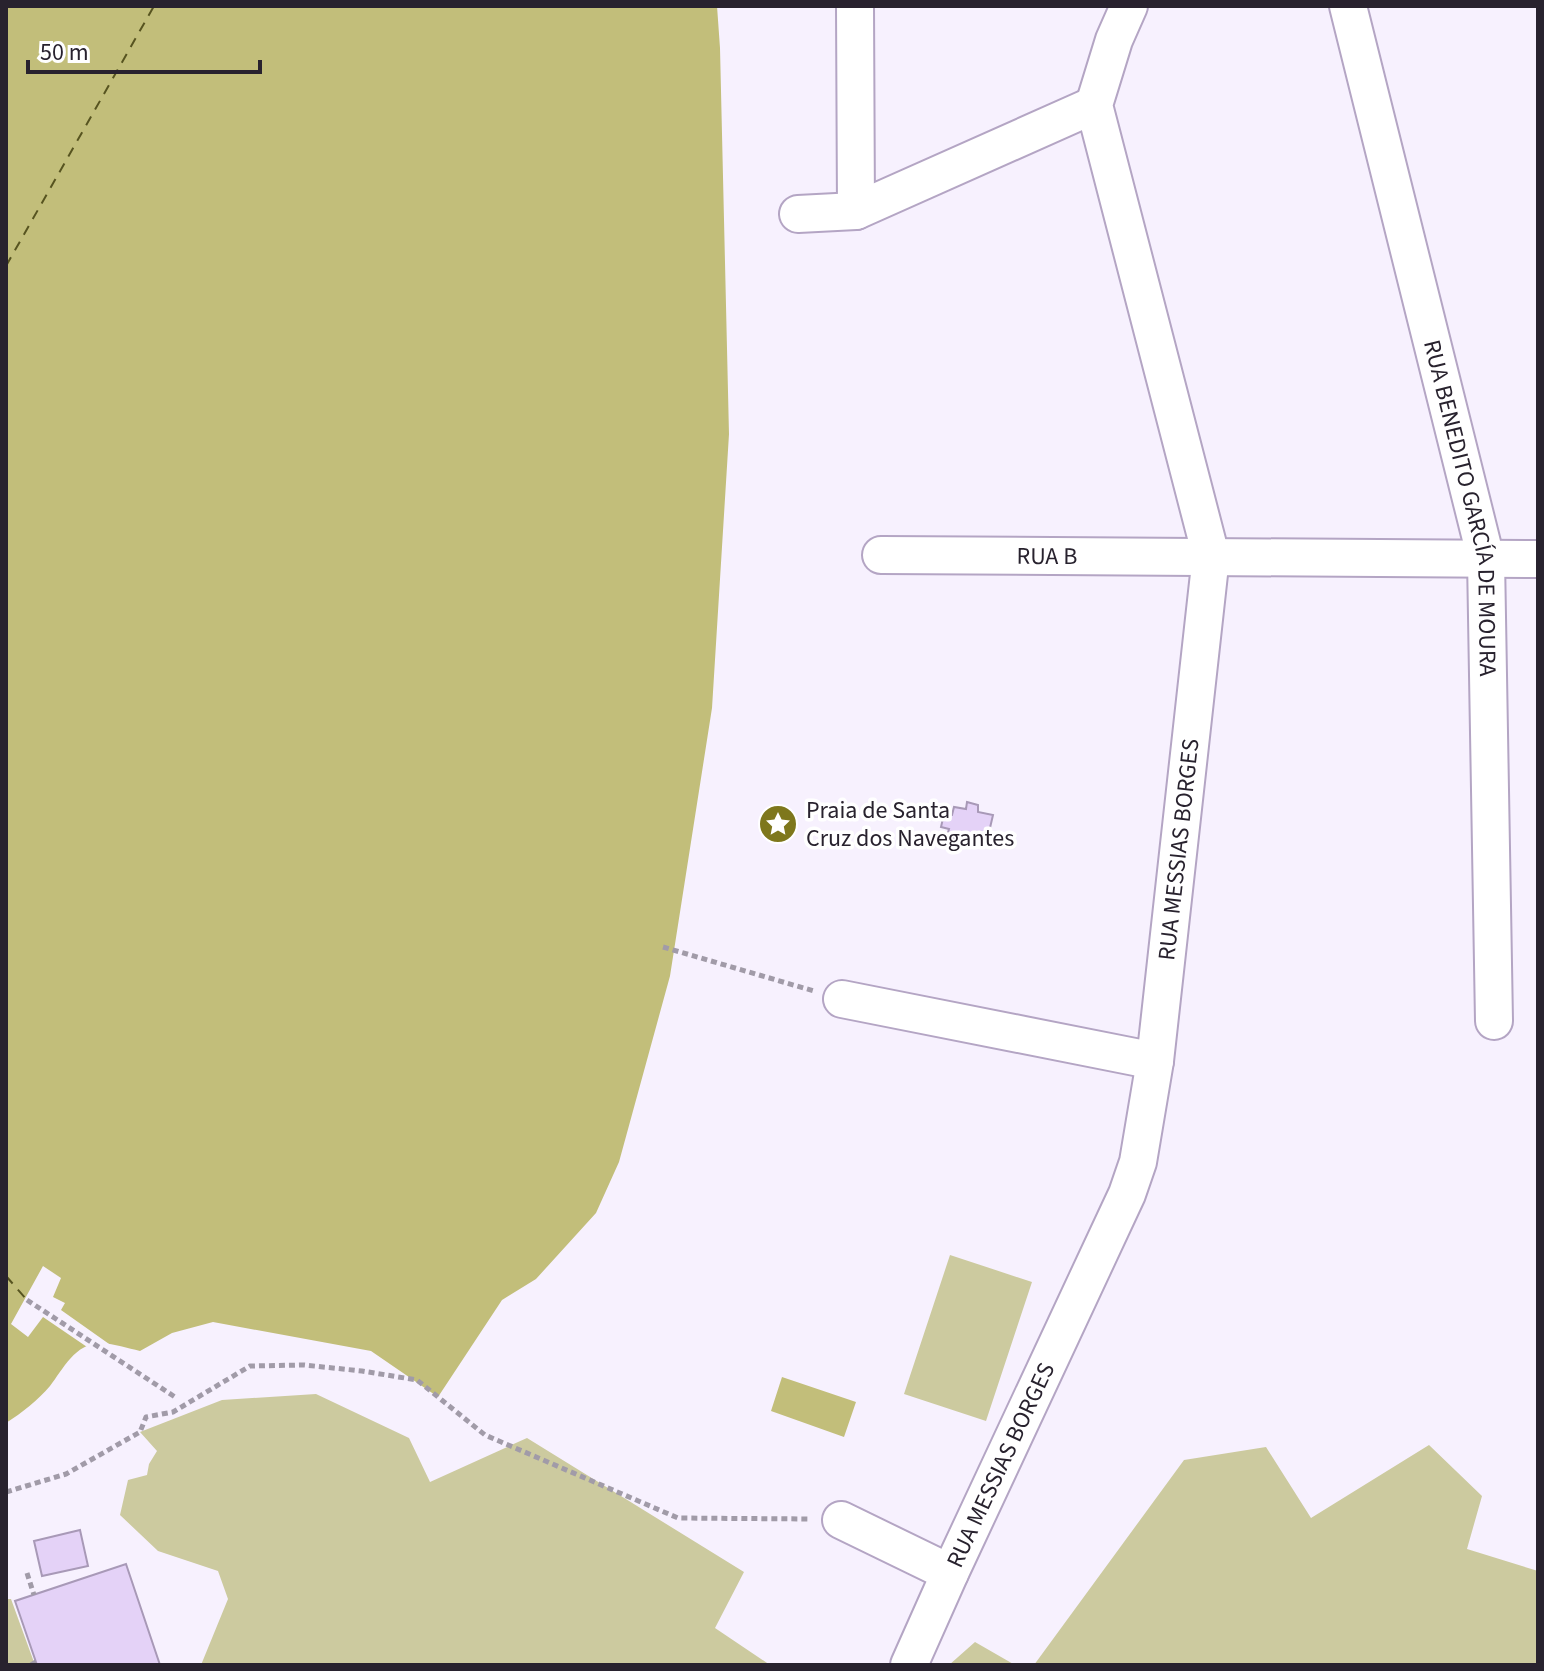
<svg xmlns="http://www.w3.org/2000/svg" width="1544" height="1671" viewBox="0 0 1544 1671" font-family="'Source Sans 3',sans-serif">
	<rect width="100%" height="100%" fill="#f7f1fe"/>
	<path fill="#ccca9f" d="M950 1255 1032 1282 986 1421 904 1394Z
		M316 1394 409 1438 430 1482 527 1438 744 1572 715 1628 770 1665H201L228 1599 218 1571 158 1551 120 1515 128 1480 147 1475 149 1464 157 1451 140 1432 222 1400Z
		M1429 1445 1482 1496 1467 1549 1538 1571V1665H1034L1184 1460 1266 1447 1311 1518Z
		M6 1599H11L35 1665H6Z
		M975 1642 1015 1665H949Z"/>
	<path fill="#c2be7a" d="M6 6H717L720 48 729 434 712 708 670 976 619 1162 596 1213 536 1279 502 1300 438 1397 371 1351 213 1322 172 1333 140 1351C128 1348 114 1344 102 1343 76 1342 63 1369 50 1386 38 1400 22 1413 6 1423Z
		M782 1377 856 1402 844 1437 771 1411Z"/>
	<path fill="#f7f1fe" d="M43 1266 61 1278 53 1297 65 1303 61 1310 119 1351 101 1347 90 1349 43 1317 28 1337 11 1324Z"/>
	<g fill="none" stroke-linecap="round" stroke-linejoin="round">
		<path stroke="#575420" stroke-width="2" stroke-dasharray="10 8" stroke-linecap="butt" d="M6 266 154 6
			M6 1276 27 1300"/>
	</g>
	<path fill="#e4d2f7" stroke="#a899b7" stroke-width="2" d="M967 802 978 805V812L993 815 986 845 970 841 969 847 959 846 960 839 947 836 949 829 941 827 944 814 952 815 954 807 966 809Z
		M80 1530 88 1566 42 1576 34 1541Z
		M126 1564 160 1665H37L15 1601Z"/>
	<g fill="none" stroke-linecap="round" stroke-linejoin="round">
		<defs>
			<g id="minor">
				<path d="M855 6 856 211"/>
				<path id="s1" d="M1348 6 1486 559 1494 1021"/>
				<path d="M798 214 856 211 1094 105"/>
				<path id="s2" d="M881 555 1538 559"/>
				<path d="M842 999 1155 1061"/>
				<path d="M841 1520 950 1573"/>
				<path id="s3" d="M909 1665 950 1573 1127 1194 1138 1162 1155 1061 1211 556 1094 105 1114 40 1129 6"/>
			</g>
		</defs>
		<use href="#minor" stroke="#b4a5c4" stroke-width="40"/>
		<path stroke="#a19ba8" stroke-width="5" stroke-dasharray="6 4" stroke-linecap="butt" d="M663 947 814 991
			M27 1300 175 1397
			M6 1492 66 1474 140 1432 146 1417 173 1412 250 1366 304 1365 362 1371 417 1380 485 1435 678 1518 808 1519
			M27 1573 34 1595
			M31 1665 36 1662"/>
		<use href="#minor" stroke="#fff" stroke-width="36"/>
	</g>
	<defs>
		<symbol id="sight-disc" viewBox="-11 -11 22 22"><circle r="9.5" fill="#7e771c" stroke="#fff"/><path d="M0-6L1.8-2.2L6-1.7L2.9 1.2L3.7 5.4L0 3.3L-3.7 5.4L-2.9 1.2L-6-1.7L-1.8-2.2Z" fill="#fff"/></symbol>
	</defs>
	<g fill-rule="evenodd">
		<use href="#sight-disc" x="756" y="802" width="44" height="44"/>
	</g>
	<g text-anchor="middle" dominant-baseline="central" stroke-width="7" stroke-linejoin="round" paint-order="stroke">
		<g font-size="24" fill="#28222e" stroke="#fff">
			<text stroke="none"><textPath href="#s1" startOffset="516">RUA BENEDITO GARCÍA DE MOURA</textPath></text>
			<text stroke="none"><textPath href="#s2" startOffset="166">RUA B</textPath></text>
			<text stroke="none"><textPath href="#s3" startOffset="868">RUA MESSIAS BORGES</textPath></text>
			<text stroke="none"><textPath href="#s3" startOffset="220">RUA MESSIAS BORGES</textPath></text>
		</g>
		<g font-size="24" fill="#28222e" stroke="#fff" text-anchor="start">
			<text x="806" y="810">Praia de Santa<tspan x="806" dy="28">Cruz dos Navegantes</tspan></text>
		</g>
	</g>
	<rect width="1544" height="1671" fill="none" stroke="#28222e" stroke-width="16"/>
	<path d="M28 60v12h232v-12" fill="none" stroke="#28222e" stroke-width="4"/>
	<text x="40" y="60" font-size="24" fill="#28222e" stroke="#ffffff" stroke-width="6" paint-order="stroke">50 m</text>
</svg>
